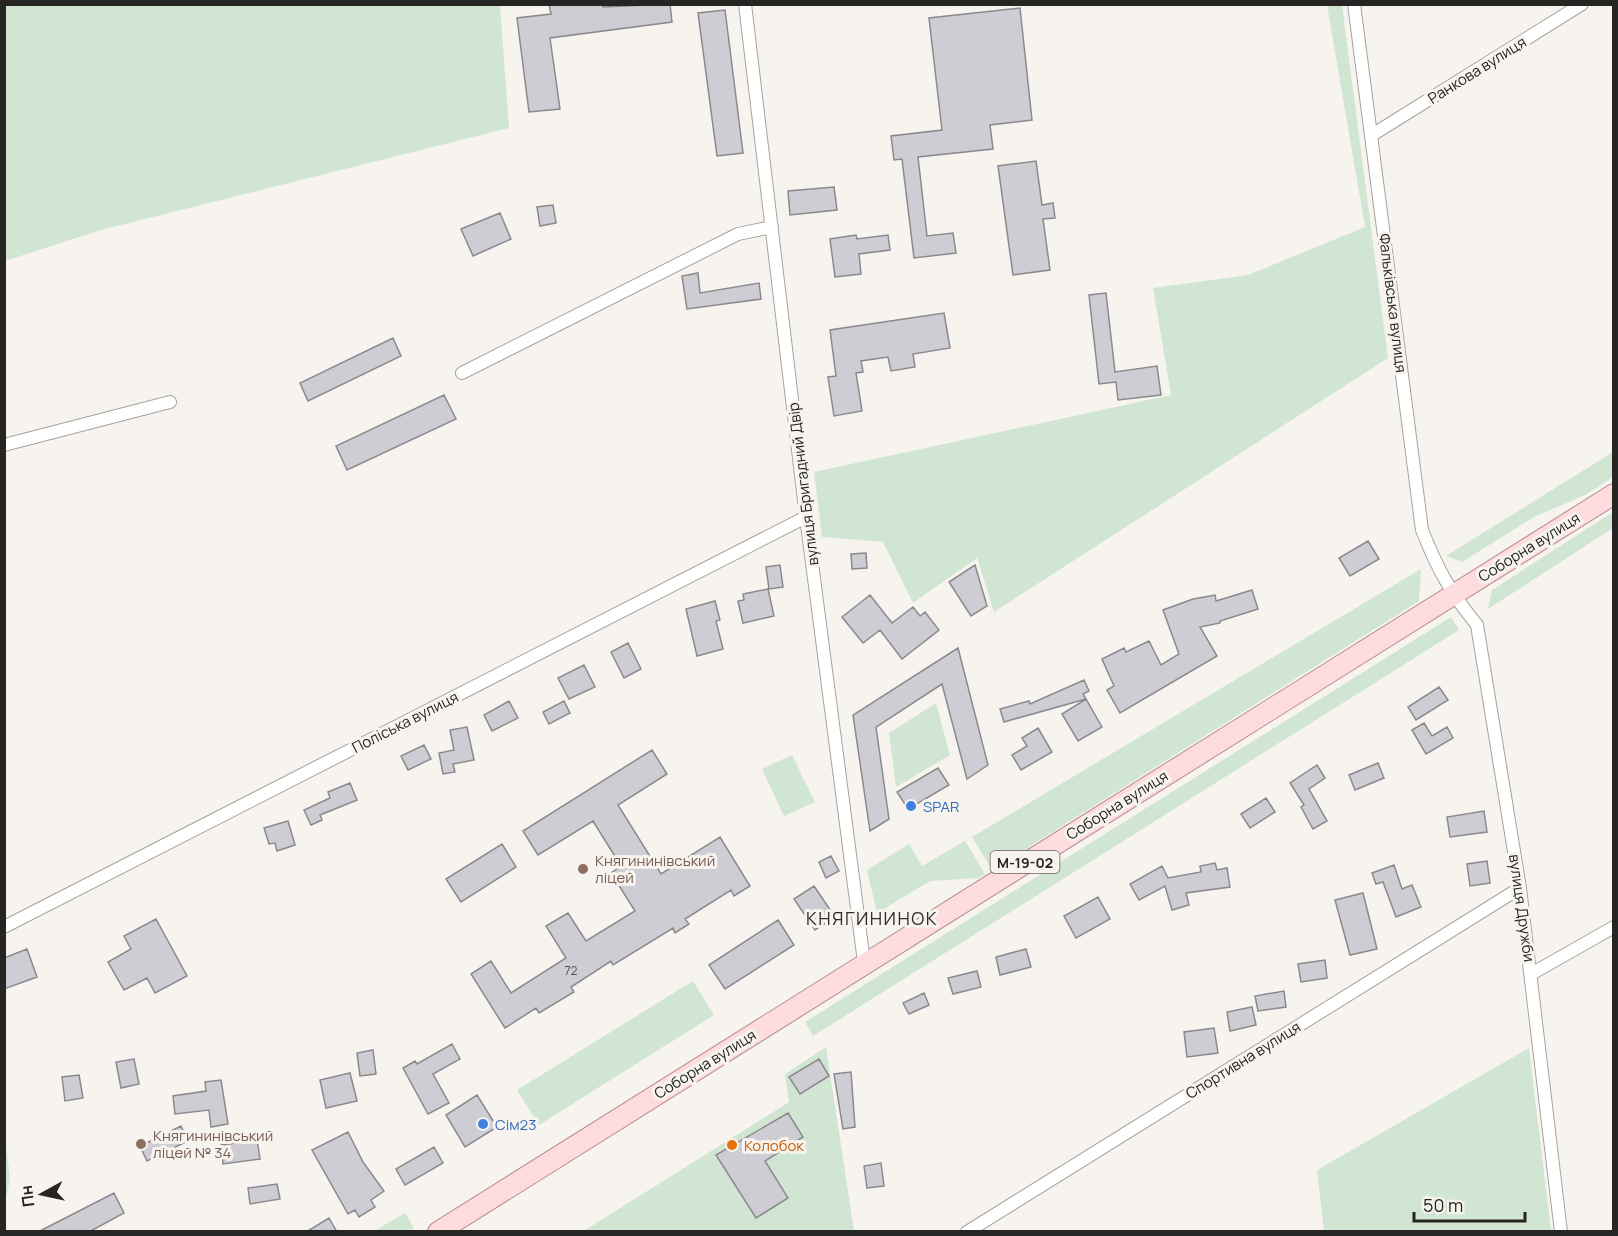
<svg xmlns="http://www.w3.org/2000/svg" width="1618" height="1236" viewBox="0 0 1618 1236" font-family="Manrope,sans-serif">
	<rect width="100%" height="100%" fill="#f7f3ee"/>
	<path fill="#d1e6d2" d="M4 5H500L509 128 101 230 5 261Z
		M1327 5H1342L1388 358 994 612 977 558 913 603 883 542 822 537 814 472 1171 395 1153 288 1248 275 1365 227Z
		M1613 452V477L1585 495 1534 517 1462 562 1446 556Z
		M1613 512V528L1488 609 1492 590Z
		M1421 569 1419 601 992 870 972 837Z
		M1451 617 1459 630 813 1036 805 1022Z
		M936 703 950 755 896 787 889 733Z
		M792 755 815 802 784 816 762 769Z
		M965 841 985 874 978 878 930 881 877 913 867 870 909 844 922 866Z
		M693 981 714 1015 539 1125 517 1090Z
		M826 1047 854 1231 582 1232 789 1102 785 1074Z
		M1529 1048 1551 1231H1324L1317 1170Z
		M5 1136 10 1179 5 1202H4Z
		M405 1213 414 1228 408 1231H374Z"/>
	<path fill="#cecdd3" stroke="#8a898e" stroke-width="1.5" d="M549 4H603V7L670 4 672 22 550 38 560 109 529 112 517 18 551 14Z
		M1020 8 1032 120 990 125 993 149 918 157 927 236 953 233 956 253 914 258 902 159 894 160 891 136 942 130 929 18Z
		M725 10 743 153 717 156 698 13Z
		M1036 161 1042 205 1053 203 1055 218 1043 219 1050 270 1013 275 998 166Z
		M834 187 837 210 790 215 788 191Z
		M553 205 556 223 540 226 537 207Z
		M500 213 511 239 473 256 461 229Z
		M856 235 857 239 888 235 890 250 859 254 861 274 835 277 830 239Z
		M698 273 700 293 759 283 761 299 687 309 682 276Z
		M1106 293 1115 372 1157 366 1161 395 1118 400 1116 382 1099 384 1089 295Z
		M944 313 950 348 913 354 915 367 891 371 888 357 861 361 863 372 856 373 862 411 834 416 828 377 836 376 830 330Z
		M393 338 401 356 308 401 300 383Z
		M444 395 456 419 347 470 336 446Z
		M1368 541 1379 559 1350 576 1339 558Z
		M866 553 867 568 852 569 851 554Z
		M780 565 783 587 769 589 766 567Z
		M975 565 987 606 971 616 949 582Z
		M768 589 774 616 743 623 738 601 744 600 743 594Z
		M1252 590 1258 609 1220 621V623L1200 627 1217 656 1120 713 1107 690 1114 686 1102 659 1124 648 1126 652 1149 641 1161 665 1179 654 1163 610 1193 599 1215 595 1216 601Z
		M870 595 892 623 913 607 920 616 925 612 939 630 902 659 880 630 863 643 842 617Z
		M715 601 720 620 716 621 723 649 697 656 686 609Z
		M628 643 641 669 624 678 611 652Z
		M958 648 988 765 967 779 942 684 876 727 889 819 870 831 853 715Z
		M584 665 595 687 569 699 558 678Z
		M1084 680 1089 691 1083 694 1086 699 1004 722 1000 709 1029 701 1030 704Z
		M1439 687 1448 700 1416 720 1408 707Z
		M1086 699 1102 727 1078 741 1062 714Z
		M509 701 518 718 492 731 484 715Z
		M564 701 570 713 549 724 543 712Z
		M1424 723 1432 736 1447 727 1453 738 1426 754 1412 730Z
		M467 727 474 760 453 764 455 772 443 774 439 753 454 750 450 730Z
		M1038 728 1052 752 1021 770 1012 755 1027 746 1022 738Z
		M424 745 431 759 408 770 401 756Z
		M652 750 667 774 618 805 661 874 720 837 750 886 734 896 731 890 685 919 689 924 675 933 673 928 613 965 611 961 571 987 574 992 539 1013 536 1008 505 1028 471 974 491 961 511 993 566 958 546 926 568 913 586 941 635 911 611 873 621 866 593 821 538 855 523 831Z
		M1378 763 1384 778 1355 790 1349 775Z
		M1317 765 1325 778 1309 789 1327 821 1313 829 1301 807 1304 805 1290 783Z
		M938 768 949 785 908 809 897 792Z
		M350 783 357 800 320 815 322 820 311 825 304 810 330 798 328 792Z
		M1266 798 1275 812 1250 828 1241 814Z
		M1484 811 1487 832 1450 837 1447 817Z
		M288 821 295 845 277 851 275 843 269 844 264 828Z
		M502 844 516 867 461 902 446 879Z
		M831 856 839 871 826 878 819 862Z
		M1487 861 1490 883 1470 886 1467 864Z
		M1215 863 1217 870 1227 868 1230 887 1186 893 1189 905 1172 910 1165 886 1139 900 1130 884 1162 866 1168 878 1201 872 1200 866Z
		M1394 865 1402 889 1412 885 1421 907 1396 917 1383 882 1376 884 1372 873Z
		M814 886 835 917 815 930 794 899Z
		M1363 893 1377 949 1350 955 1335 900Z
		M1098 897 1110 919 1076 938 1064 916Z
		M156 919 187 976 155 993 147 978 124 990 108 962 131 949 124 936Z
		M778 920 794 945 725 989 709 965Z
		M27 949 37 977 4 989V958Z
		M1026 949 1031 967 1000 975 996 957Z
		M1325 960 1327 978 1301 982 1298 964Z
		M977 971 981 987 953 994 948 978Z
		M1284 991 1286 1007 1258 1011 1255 996Z
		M924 993 929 1005 909 1014 903 1003Z
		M1252 1007 1256 1025 1230 1031 1227 1012Z
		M1214 1028 1218 1053 1187 1057 1184 1032Z
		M452 1044 460 1059 433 1074 449 1103 428 1114 403 1068 415 1061 417 1064Z
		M373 1050 376 1074 360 1076 357 1053Z
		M134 1059 139 1084 121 1088 116 1062Z
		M819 1059 829 1076 800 1094 789 1077Z
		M851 1072 855 1127 843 1129 834 1074Z
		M350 1073 357 1101 326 1108 320 1080Z
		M79 1075 83 1098 65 1101 62 1077Z
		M221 1080 228 1124 211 1127 209 1110 175 1114 173 1096 206 1091 205 1082Z
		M477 1095 497 1127 465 1147 446 1115Z
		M788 1113 803 1137 765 1161 788 1198 756 1218 716 1155Z
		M181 1126 188 1141 147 1161 140 1146Z
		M348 1132 363 1162 384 1191 371 1200 375 1207 359 1217 355 1210 348 1214 312 1150Z
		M257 1140 260 1159 223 1164 221 1145Z
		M434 1147 443 1163 405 1185 396 1169Z
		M881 1163 884 1186 867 1188 864 1166Z
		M277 1184 280 1199 250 1204 248 1188Z
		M114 1193 124 1213 89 1232H38Z
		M329 1218 337 1232H306Z"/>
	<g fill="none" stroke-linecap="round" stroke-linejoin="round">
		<defs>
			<path id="minor" d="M745 4 806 517 864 962
				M1354 4 1422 530C1438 570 1450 592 1477 625L1520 888 1561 1232
				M1372 135 1582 4
				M462 373 738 234 772 227
				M4 445 170 402
				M4 927 806 517
				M1531 974 1614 927
				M967 1232 1520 888"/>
			<path id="primary" d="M438 1232 1614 494"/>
		</defs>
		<use href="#minor" stroke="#a6a39e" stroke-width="14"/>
		<use href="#primary" stroke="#b38c8e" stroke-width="22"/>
		<use href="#minor" stroke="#fff" stroke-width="12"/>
		<use href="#primary" stroke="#fedbdd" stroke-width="20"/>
	</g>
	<g fill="#3f7fe0" stroke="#f7f3ee" stroke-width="2">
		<circle cx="911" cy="806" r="6"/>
		<circle cx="483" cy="1124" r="6"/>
	</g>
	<g fill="#8d6e63" stroke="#f7f3ee" stroke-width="2">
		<circle cx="583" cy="869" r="6"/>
		<circle cx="141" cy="1144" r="6"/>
	</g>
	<circle fill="#e8710a" stroke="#f7f3ee" stroke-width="2" cx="732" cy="1145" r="6"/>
	<g text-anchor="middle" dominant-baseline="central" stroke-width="6" stroke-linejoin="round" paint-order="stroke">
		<g font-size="12" fill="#514f4f">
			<text x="571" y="970">72</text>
		</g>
		<rect fill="#f7f3ee" stroke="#656360" stroke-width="1.5" x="990.5" y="851" width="69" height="22" rx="4.5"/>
		<g font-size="14" font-weight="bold" fill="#272523">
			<text x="1025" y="862">М-19-02</text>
		</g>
		<g font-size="15" fill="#272523" stroke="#f7f3ee">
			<text transform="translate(1477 70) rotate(-32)">Ранкова вулиця</text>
			<text transform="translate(1393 303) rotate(83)">Фальківська вулиця</text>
			<text transform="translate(803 484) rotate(-97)">вулиця Бригадний Двір</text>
			<text transform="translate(1529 547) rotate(-32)">Соборна вулиця</text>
			<text transform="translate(405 722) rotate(-27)">Поліська вулиця</text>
			<text transform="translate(1117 805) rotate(-32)">Соборна вулиця</text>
			<text transform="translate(1522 908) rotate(82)">вулиця Дружби</text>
			<text transform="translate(1243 1060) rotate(-32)">Спортивна вулиця</text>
			<text transform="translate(705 1064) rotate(-32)">Соборна вулиця</text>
		</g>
		<g font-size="15" fill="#366cbe" stroke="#f7f3ee" text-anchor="start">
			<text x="923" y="806">SPAR</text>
			<text x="495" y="1124">Сім23</text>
		</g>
		<g font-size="15" fill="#785e54" stroke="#f7f3ee" text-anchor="start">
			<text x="595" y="860">Княгининівський<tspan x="595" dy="17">ліцей</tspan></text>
			<text x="153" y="1135">Княгининівський<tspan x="153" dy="17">ліцей № 34</tspan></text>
		</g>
		<g font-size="15" fill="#c56008" stroke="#f7f3ee" text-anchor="start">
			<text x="744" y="1145">Колобок</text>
		</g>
		<g font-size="18" letter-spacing="1.5" fill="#2f2c28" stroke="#f7f3ee">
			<text x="872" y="918">КНЯГИНИНОК</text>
		</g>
	</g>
	<rect width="1618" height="1236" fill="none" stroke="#272523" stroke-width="12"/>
	<g transform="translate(42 1194) rotate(262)" stroke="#f7f3ee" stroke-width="4.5" paint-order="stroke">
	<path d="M0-4.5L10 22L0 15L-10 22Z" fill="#272523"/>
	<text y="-9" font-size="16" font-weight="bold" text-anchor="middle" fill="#272523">Пн</text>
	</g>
	<path d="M1414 1212v9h111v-9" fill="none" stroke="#272523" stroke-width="3"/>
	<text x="1423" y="1212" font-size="18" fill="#272523" stroke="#f7f3ee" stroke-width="4.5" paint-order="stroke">50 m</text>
</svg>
